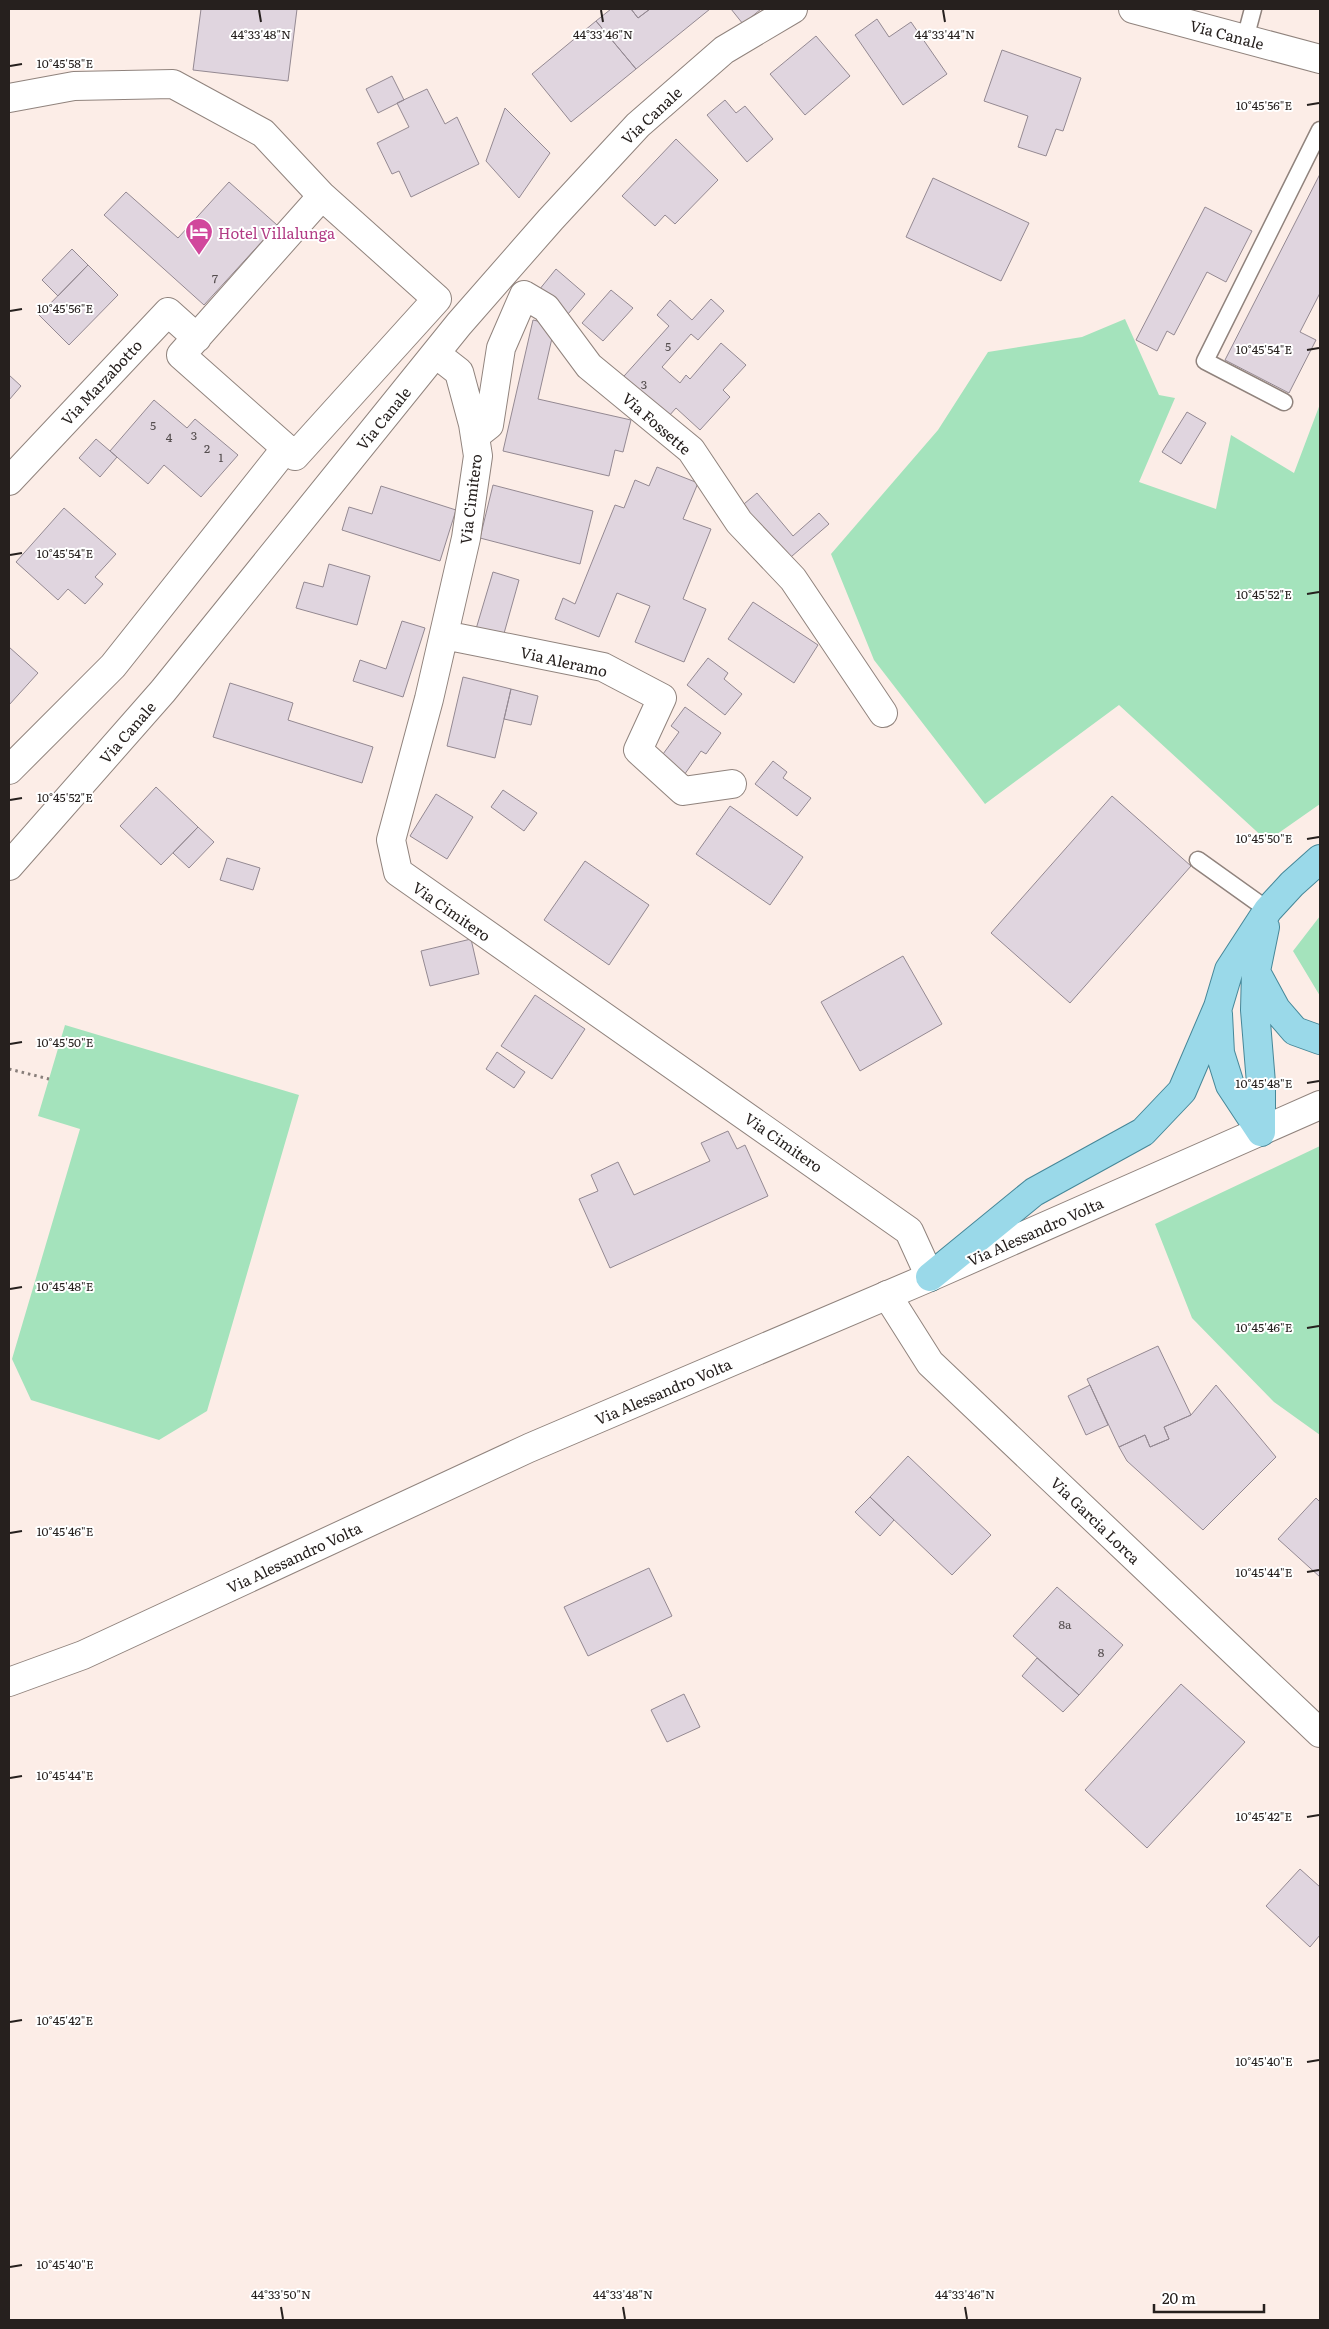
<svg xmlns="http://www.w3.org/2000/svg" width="1329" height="2329" viewBox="0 0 1329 2329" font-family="Literata,serif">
	<rect width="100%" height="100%" fill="#fcede7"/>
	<path fill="#a4e3bc" d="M1125 319 1159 395 1175 398 1139 482 1216 509 1231 435 1294 473 1320 404V804L1267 841 1119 705 985 804 874 660 831 554 938 430 988 352 1082 337Z
		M1320 916V996L1293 951Z
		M65 1025 299 1095 207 1411 159 1440 31 1400 12 1359 80 1129 38 1116Z
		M1320 1146V1435L1274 1402 1192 1318 1155 1224Z"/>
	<path fill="#e0d5df" stroke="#948992" d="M201 9H297L288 81 193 70Z
		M611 9H631L638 18 650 9H710L636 69 596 21Z
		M631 9H650L638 18Z
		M731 9H761L743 24Z
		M877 19 889 37 911 22 947 74 903 105 855 35Z
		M596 21 636 69 571 122 532 74Z
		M816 36 850 76 805 115 770 74Z
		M1002 50 1081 78 1063 131 1056 129 1046 156 1018 147 1028 116 984 101Z
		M392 76 404 100 378 113 366 89Z
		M427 89 445 124 457 117 479 164 411 197 399 171 392 174 377 143 409 127 397 103Z
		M725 100 736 113 745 106 773 139 747 162 707 115Z
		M505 108 550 153 519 198 486 161Z
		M676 139 718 180 675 224 665 215 655 226 622 196Z
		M1320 174V293L1300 332 1316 340 1289 393 1225 360Z
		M933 178 1029 223 1001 281 906 237Z
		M229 182 277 225 204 305 104 215 126 192 178 238Z
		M1205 207 1252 231 1226 282 1207 272 1174 335 1167 331 1157 351 1136 340Z
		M72 249 88 265 58 296 42 280Z
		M88 265 118 295 69 345 39 315Z
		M556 269 585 294 568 314 539 290Z
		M611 290 633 308 603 341 582 323Z
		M711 299 724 311 698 340 691 334 662 367 680 383 686 375 690 379 721 343 746 365 723 390 730 397 700 430 676 408 661 425 616 385 669 326 657 315 670 300 692 320Z
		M533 320 555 325 538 399 631 420 623 452 615 450 609 476 503 451Z
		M9 375 21 386 9 400Z
		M154 400 187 428 195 419 238 455 201 497 164 465 148 484 110 451Z
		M1187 412 1206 423 1181 464 1162 452Z
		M96 439 117 457 100 477 79 458Z
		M657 467 698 483 683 519 711 529 683 599 706 609 684 662 635 642 650 606 617 593 599 637 555 619 563 598 575 604 615 505 624 508 635 480 649 486Z
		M493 485 593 511 580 564 480 538Z
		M381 486 456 510 440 561 342 530 349 507 372 514Z
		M757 493 793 536 819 513 829 524 784 563 738 509Z
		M64 508 116 554 95 577 103 584 85 604 68 589 58 600 16 562Z
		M329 564 370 576 357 625 296 608 304 582 323 587Z
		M493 572 519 580 503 637 476 629Z
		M753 602 818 645 794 683 728 639Z
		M402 621 425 628 403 697 353 681 360 660 386 669Z
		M9 647 38 673 9 705Z
		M708 658 728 673 724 679 742 694 725 715 687 685Z
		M463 677 511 689 495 758 447 746Z
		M230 683 293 703 288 720 373 747 362 783 213 737Z
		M511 689 538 696 531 725 504 719Z
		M685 707 721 733 706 754 701 751 682 778 658 761 679 732 671 726Z
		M773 761 787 772 783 778 811 798 797 816 755 784Z
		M156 787 198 827 161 865 120 826Z
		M503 790 537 813 524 831 491 807Z
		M436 794 473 817 447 859 410 836Z
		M1112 796 1191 866 1070 1003 991 933Z
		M730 806 803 857 770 905 696 854Z
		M198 827 214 842 189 868 173 853Z
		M227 858 260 868 253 890 220 880Z
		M585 861 649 905 609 965 544 920Z
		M471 939 479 974 430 986 421 951Z
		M903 956 942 1024 860 1071 821 1002Z
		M535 995 585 1029 552 1079 501 1046Z
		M497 1052 525 1072 514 1088 486 1069Z
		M728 1131 737 1149 745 1145 768 1196 610 1268 579 1199 598 1191 591 1175 618 1162 634 1195 710 1161 701 1143Z
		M1158 1346 1191 1415 1164 1427 1169 1439 1150 1447 1145 1435 1119 1447 1087 1379Z
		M1090 1385 1108 1425 1086 1435 1068 1396Z
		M1216 1385 1276 1457 1203 1530 1127 1461 1119 1447 1145 1435 1150 1447 1169 1439 1164 1427 1191 1415Z
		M908 1456 991 1535 952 1575 870 1497Z
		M870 1497 894 1520 880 1536 855 1512Z
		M1316 1498 1320 1502V1577L1278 1539Z
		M649 1568 672 1616 588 1656 564 1607Z
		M1057 1587 1123 1645 1079 1695 1013 1636Z
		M1037 1658 1079 1695 1063 1712 1022 1676Z
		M1181 1684 1245 1742 1147 1848 1085 1790Z
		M684 1694 700 1727 667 1742 651 1710Z
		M1300 1869 1320 1887V1935L1310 1947 1266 1906Z"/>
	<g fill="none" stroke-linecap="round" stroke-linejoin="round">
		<defs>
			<path id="lane" d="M1245 39 1253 9
				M1284 402 1205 361 1320 130
				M1198 860 1268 910"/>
			<path id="street" d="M1133 9 1320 59
				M9 98 74 86 173 84 263 133 322 196
				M322 196 437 299 295 456 181 355Z
				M436 354 459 372 473 424 478 456 466 538 429 699 391 840 398 872 909 1231 930 1277
				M475 436 489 425 501 348 524 295 546 308 589 366 691 450 739 522 793 579 883 713
				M9 481 168 312 197 338
				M444 635 603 667 662 698 638 750 683 791 732 784
				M9 770 113 666 286 448
				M9 866 163 691 459 324 551 219 638 125 724 50 793 9
				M887 1295 930 1363 1320 1733"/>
			<path id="secondary" d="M9 1682 83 1655 529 1448 930 1277 1320 1105"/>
			<path id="primary" d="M1257 974 1276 1009 1295 1031 1320 1040
				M1218 1014 1220 1053 1230 1085 1261 1132
				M1261 1132V1083L1255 1010 1256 971 1265 927
				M930 1277 1034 1192 1143 1132 1182 1091 1218 1007 1229 970 1268 910 1292 884 1320 859"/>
		</defs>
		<use href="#lane" stroke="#90837d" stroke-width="19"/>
		<use href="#street" stroke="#90837d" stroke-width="30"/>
		<use href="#secondary" stroke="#90837d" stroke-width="30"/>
		<use href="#primary" stroke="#468798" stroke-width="30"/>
		<path stroke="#887e7a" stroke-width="3" stroke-dasharray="2.5 4" stroke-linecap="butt" d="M9 1069 49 1079"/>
		<use href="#lane" stroke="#fff" stroke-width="16"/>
		<use href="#street" stroke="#fff" stroke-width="28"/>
		<use href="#secondary" stroke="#fff" stroke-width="28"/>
		<use href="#primary" stroke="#9ad9e9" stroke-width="28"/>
	</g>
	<path fill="none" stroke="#26201e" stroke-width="2" d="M259 10 261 22M601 10 603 22M943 10 945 22M10 66 22 64M1307 105 1319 103M10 311 22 309M1307 350 1319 348M10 555 22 553M1307 594 1319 592M10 800 22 798M1307 839 1319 837M10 1044 22 1042M1307 1083 1319 1081M10 1289 22 1287M1307 1328 1319 1326M10 1533 22 1531M1307 1572 1319 1570M10 1778 22 1776M1307 1817 1319 1815M10 2022 22 2020M1307 2062 1319 2060M10 2267 22 2265M281 2307 283 2319M623 2307 625 2319M965 2307 967 2319"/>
	<defs>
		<symbol id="hotel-pin" viewBox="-11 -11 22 30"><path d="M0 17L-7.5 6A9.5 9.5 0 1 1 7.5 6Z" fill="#d1479c" stroke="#fff"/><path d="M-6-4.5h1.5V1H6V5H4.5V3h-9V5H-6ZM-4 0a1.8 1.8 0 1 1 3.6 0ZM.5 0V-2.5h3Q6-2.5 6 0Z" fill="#fff"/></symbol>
	</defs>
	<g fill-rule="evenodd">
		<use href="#hotel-pin" x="183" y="216" width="32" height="43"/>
	</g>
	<g text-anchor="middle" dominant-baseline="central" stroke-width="4" stroke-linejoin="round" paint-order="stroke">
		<g font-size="12" fill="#544d4e">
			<text x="215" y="278">7</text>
			<text x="668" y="346">5</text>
			<text x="644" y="384">3</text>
			<text x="153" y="425">5</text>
			<text x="194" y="435">3</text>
			<text x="169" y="437">4</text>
			<text x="207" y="448">2</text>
			<text x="221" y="457">1</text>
			<text x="1065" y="1624">8a</text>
			<text x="1101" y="1652">8</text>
		</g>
		<g font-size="15" fill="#26201e" stroke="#fff">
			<text transform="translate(1227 34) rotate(15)">Via Canale</text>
			<text transform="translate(651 115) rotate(-43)">Via Canale</text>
			<text transform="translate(101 382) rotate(-47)">Via Marzabotto</text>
			<text transform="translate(383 418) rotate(-51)">Via Canale</text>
			<text transform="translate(657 423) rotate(41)">Via Fossette</text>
			<text transform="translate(470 499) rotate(-83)">Via Cimitero</text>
			<text transform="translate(564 661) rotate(13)">Via Aleramo</text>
			<text transform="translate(127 732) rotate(-49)">Via Canale</text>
			<text transform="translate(452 911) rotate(35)">Via Cimitero</text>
			<text transform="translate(784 1142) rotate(35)">Via Cimitero</text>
			<text transform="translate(1035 1231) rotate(-24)">Via Alessandro Volta</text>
			<text transform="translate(663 1391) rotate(-23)">Via Alessandro Volta</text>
			<text transform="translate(1096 1520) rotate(44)">Via Garcia Lorca</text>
			<text transform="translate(294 1557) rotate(-25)">Via Alessandro Volta</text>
		</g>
		<g font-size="15" fill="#b23c85" stroke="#fff" text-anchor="start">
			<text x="218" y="232">Hotel Villalunga</text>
		</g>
	</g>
	<g font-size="12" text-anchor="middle" fill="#26201e" stroke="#fff" stroke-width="4" stroke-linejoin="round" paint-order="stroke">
		<text x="261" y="39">44°33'48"N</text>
		<text x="603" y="39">44°33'46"N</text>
		<text x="945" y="39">44°33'44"N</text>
		<text x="65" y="68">10°45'58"E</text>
		<text x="1264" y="110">10°45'56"E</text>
		<text x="65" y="313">10°45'56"E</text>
		<text x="1264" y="354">10°45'54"E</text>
		<text x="65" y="558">10°45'54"E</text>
		<text x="1264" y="599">10°45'52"E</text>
		<text x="65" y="802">10°45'52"E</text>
		<text x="1264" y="843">10°45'50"E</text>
		<text x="65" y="1047">10°45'50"E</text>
		<text x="1264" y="1088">10°45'48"E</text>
		<text x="65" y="1291">10°45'48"E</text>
		<text x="1264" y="1332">10°45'46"E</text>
		<text x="65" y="1536">10°45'46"E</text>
		<text x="1264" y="1577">10°45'44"E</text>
		<text x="65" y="1780">10°45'44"E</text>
		<text x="1264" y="1821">10°45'42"E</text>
		<text x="65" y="2025">10°45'42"E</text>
		<text x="1264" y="2066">10°45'40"E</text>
		<text x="65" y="2269">10°45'40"E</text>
		<text x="281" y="2299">44°33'50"N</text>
		<text x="623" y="2299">44°33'48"N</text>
		<text x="965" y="2299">44°33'46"N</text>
	</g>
	<rect width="1329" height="2329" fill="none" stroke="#26201e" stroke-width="20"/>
	<path d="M1154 2304v8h110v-8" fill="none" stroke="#26201e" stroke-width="2.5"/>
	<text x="1162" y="2304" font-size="15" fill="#26201e" stroke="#ffffff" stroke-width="4" paint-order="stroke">20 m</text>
</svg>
